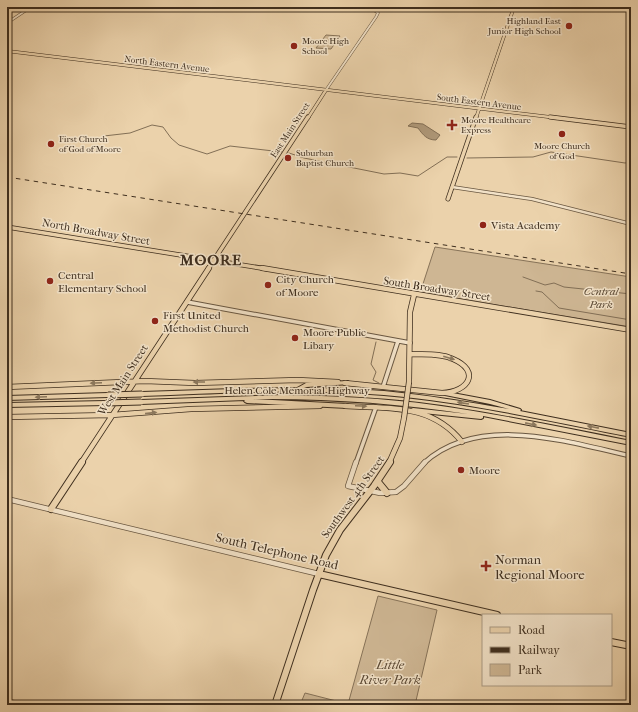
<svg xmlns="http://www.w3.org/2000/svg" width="638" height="712" viewBox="0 0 638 712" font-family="'IM FELL French Canon',serif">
	<rect width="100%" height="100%" fill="#ebd2ab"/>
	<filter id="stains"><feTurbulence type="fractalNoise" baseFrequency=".005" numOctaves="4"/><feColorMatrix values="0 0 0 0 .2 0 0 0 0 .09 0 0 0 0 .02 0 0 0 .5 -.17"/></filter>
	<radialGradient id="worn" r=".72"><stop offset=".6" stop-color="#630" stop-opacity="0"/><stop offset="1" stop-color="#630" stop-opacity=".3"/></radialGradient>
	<path fill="#ceb693" stroke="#867258" d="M326 35 340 36 331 49 316 48Z
		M435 247 631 277V327L424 293 421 290Z
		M378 596 437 610 415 705H300L305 693 348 704Z"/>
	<path fill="#b09a7b" stroke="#826f56" d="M412 123 423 124 440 135 436 140C427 140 423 135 418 128L408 126Z"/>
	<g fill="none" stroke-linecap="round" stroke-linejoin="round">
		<path stroke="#826f56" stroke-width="1" d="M104 136 130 133 152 125 163 127 171 138 179 145 207 154 230 146 282 152
			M289 153 304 158 384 174 400 173 418 176 447 157H457
			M467 158 533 157 551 152 625 163 631 162
			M523 277 545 285 554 283 564 287 631 294
			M536 291 542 292 559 308 631 320
			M376 342 371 364 376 372 373 380 379 383"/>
		<path stroke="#826f56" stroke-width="1.5" d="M7 699 33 705"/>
		<defs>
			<path id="minor-far3" d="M7 23 31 7
				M326 90 376 17 378 13 374 10"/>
			<path id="minor-far2" d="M452 187 532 199 631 224"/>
			<path id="minor-far1" d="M187 302 410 343
				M383 387 398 341
				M356 463 376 407
				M424 463C479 413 567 442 631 456"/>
			<path id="minor" d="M356 462 348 486 380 493 396 492 404 486 425 462
				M7 499 319 574"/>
			<path id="major-far3" d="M7 51 558 118
				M308 118 326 90
				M476 118 514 7"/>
			<path id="major-far2" d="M550 117 631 127
				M448 199 476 117
				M7 227 267 269
				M208 269 308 117"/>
			<path id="major-far1" d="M262 268 631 330
				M409 382 410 312 414 295
				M345 383 442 393C469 392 481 371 453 359 440 353 424 355 410 354
				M7 387 145 381 195 383 298 380 338 382
				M345 406C390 409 431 403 462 442
				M7 417 112 415 191 409 320 406
				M81 463 209 268
				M389 463 400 438 404 418"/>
			<path id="major" d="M378 482 387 493
				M51 509 82 462
				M319 574 497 615
				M611 642 631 646
				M275 705 313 590 326 555 340 530 374 486 390 462"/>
			<path id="highway" d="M348 381 351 383 350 384 307 387 304 388C331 388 358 389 384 391 426 395 468 402 509 409L490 404 440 394 439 393 440 392 442 391 490 400 520 409 521 410 520 411 631 433V437C549 421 467 402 384 395 303 388 222 393 142 396L139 394 142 392 233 389 297 388 306 383Z
				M108 393 111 395 108 397 7 400V396Z
				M283 395C333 396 384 398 434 405 500 414 566 428 631 441V445L483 416V418L481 419 413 412 411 411 410 410 411 409 413 408 468 414C396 403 327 398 253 399L347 404 349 405 350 406 349 407 347 408 247 403 245 402 244 401 245 400 141 404 139 403 138 402 139 401 141 400 226 397Z
				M106 401 108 402 109 403 108 404 106 405 7 407V403Z"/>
		</defs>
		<use href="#minor-far3" stroke="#695741" stroke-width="3"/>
		<use href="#minor-far2" stroke="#695741" stroke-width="4"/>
		<use href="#minor-far1" stroke="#695741" stroke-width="5.5"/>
		<use href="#minor" stroke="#695741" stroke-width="6"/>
		<use href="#major-far3" stroke="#3e2e1e" stroke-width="3.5"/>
		<use href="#major-far2" stroke="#3e2e1e" stroke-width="5"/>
		<use href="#major-far1" stroke="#3e2e1e" stroke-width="6"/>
		<use href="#major" stroke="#3e2e1e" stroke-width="8"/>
		<use href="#highway" stroke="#3e2e1e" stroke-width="2"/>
		<use href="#minor-far3" stroke="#f2e2c8" stroke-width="2"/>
		<use href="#minor-far2" stroke="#f2e2c8" stroke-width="2.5"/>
		<use href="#minor-far1" stroke="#f2e2c8" stroke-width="3.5"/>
		<use href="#minor" stroke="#f2e2c8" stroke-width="4.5"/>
		<use href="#major-far3" stroke="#ebd2ab" stroke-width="2.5"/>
		<use href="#major-far2" stroke="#ebd2ab" stroke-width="3.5"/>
		<use href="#major-far1" stroke="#ebd2ab" stroke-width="4.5"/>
		<use href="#major" stroke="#ebd2ab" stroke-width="6"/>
		<use href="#highway" fill="#ebd2ab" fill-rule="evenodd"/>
		<path stroke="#3e2e1e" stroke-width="1" stroke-dasharray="4.5 4.5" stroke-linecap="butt" d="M7 177 631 274"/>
		<defs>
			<path id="major-bridge" d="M404 418 409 382"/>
			<path id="highway-bridge" d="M108 395 142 394
				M106 403 141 402"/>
		</defs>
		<use href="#major-bridge" stroke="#3e2e1e" stroke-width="6" stroke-linecap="butt"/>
		<use href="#highway-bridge" stroke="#3e2e1e" stroke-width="7" stroke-linecap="butt"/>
		<use href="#major-bridge" stroke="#ebd2ab" stroke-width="4.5"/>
		<use href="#highway-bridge" stroke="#ebd2ab" stroke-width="5"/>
	</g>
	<defs><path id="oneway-solid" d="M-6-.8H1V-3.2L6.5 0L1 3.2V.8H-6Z"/></defs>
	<g fill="#8c785d">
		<use href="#oneway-solid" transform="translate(449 358) rotate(16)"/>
		<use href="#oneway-solid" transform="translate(199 382) rotate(180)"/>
		<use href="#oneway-solid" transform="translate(96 383) rotate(177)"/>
		<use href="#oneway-solid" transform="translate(41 397) rotate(178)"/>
		<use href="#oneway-solid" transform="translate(463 403) rotate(-171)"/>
		<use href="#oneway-solid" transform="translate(361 406) rotate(2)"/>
		<use href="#oneway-solid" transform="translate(151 413) rotate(-6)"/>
		<use href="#oneway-solid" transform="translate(531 424) rotate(11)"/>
		<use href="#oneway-solid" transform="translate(593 427) rotate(-169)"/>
	</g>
	<g fill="#8f2418" stroke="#f2e2c8" stroke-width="1.5">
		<circle cx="569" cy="26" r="4"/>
		<circle cx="294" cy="46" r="4"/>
		<path d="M450 119h4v4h4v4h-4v4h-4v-4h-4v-4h4z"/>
		<circle cx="562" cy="134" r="4"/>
		<circle cx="51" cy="144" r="4"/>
		<circle cx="288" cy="158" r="4"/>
		<circle cx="483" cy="225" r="4"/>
		<circle cx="50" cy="281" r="4"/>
		<circle cx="268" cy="285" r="4"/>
		<circle cx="155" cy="321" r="4"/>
		<circle cx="295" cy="338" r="4"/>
		<circle cx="461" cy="470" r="4"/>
		<path d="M484 560h4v4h4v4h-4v4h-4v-4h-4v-4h4z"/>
	</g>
	<g text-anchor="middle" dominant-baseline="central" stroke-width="3" stroke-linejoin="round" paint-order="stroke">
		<g font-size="9" fill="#3e2e1e" stroke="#f2e2c8" text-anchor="start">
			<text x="561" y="21" text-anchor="end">Highland East<tspan x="561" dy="10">Junior High School</tspan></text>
			<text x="302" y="41">Moore High<tspan x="302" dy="10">School</tspan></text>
			<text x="461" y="120">Moore Healthcare<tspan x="461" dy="10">Express</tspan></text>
			<text x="59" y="139">First Church<tspan x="59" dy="10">of God of Moore</tspan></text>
			<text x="562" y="146" text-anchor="middle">Moore Church<tspan x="562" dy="10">of God</tspan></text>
			<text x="296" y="153">Suburban<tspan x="296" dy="10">Baptist Church</tspan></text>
		</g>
		<g font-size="9" fill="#3e2e1e" stroke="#f2e2c8">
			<text transform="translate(167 64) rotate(7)">North Eastern Avenue</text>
			<text transform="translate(479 102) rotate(7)">South Eastern Avenue</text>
			<text transform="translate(290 130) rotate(-57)">East Main Street</text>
		</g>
		<g font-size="11" fill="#3e2e1e" stroke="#f2e2c8" text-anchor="start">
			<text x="491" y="225">Vista Academy</text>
			<text x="58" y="275">Central<tspan x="58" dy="13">Elementary School</tspan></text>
			<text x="276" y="279">City Church<tspan x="276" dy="13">of Moore</tspan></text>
			<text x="163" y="315">First United<tspan x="163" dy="13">Methodist Church</tspan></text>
			<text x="303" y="332">Moore Public<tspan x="303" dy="13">Libary</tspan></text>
			<text x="469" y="470">Moore</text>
		</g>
		<g font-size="11" fill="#3e2e1e" stroke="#f2e2c8">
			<text transform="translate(96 232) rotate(10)">North Broadway Street</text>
			<text transform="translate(437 289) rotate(9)">South Broadway Street</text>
			<text transform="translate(123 380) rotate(-57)">West Main Street</text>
			<text x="297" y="390">Helen Cole Memorial Highway</text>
			<text transform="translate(353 497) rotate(-54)">Southwest 4th Street</text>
		</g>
		<g font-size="11" font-style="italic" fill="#5b4935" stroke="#f2e2c8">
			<text x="601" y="291">Central<tspan x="601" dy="13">Park</tspan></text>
		</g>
		<g font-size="13" fill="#3e2e1e" stroke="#f2e2c8">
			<text transform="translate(277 551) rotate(13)">South Telephone Road</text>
		</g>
		<g font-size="13" fill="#3e2e1e" stroke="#f2e2c8" text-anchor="start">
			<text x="495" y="559">Norman<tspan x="495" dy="15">Regional Moore</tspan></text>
		</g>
		<g font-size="13" font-style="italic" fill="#5b4935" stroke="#f2e2c8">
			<text x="390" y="664">Little<tspan x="390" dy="15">River Park</tspan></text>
		</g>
		<g font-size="15" font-weight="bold" letter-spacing="1" fill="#3e2e1e" stroke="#f2e2c8">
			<text x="211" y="260">MOORE</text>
		</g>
	</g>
	<rect width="638" height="712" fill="none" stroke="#ebd2ab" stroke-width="24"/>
	<rect x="8" y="8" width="622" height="696" fill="none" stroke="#3e2e1e" stroke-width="2"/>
	<rect x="12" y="12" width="614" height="688" fill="none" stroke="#3e2e1e"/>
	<rect x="482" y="614" width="130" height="72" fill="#f2e2c8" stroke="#aa9a84"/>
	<rect x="490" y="627" width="20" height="6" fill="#ebd2ab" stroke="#aa9a84"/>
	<text x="518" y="634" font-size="12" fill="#3e2e1e">Road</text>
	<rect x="490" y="647" width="20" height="6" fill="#3e2e1e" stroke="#aa9a84"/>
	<text x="518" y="654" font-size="12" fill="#3e2e1e">Railway</text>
	<rect x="490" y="664" width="20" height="12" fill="#ceb693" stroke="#aa9a84"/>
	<text x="518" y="674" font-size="12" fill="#3e2e1e">Park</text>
	<rect width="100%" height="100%" filter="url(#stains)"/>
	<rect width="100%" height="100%" fill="url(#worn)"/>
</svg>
